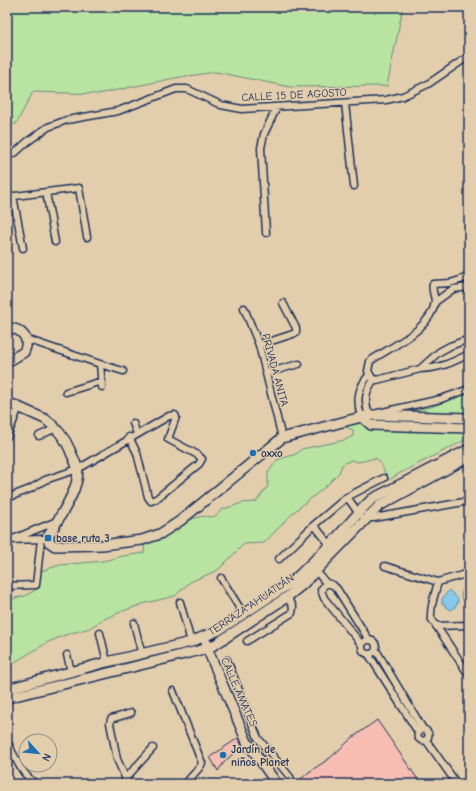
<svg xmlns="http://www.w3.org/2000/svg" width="476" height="791" viewBox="0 0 476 791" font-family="'Comic Neue',sans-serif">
	<rect width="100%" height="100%" fill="#e2ceac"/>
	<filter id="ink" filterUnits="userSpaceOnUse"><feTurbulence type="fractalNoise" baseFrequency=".025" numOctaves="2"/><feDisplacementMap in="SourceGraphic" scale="8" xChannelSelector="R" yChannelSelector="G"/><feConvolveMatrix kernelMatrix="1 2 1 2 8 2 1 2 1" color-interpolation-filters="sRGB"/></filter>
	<g filter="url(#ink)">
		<path fill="#b8e3a0" stroke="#6a897f" d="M7 7H403L387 86 290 87 216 72 175 78 98 94 33 92 16 124H7Z
			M469 392V438L400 473 389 480 379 461 376 458 359 462 351 460 342 465 339 473 325 487 295 511 264 543 244 544 218 570 190 582 175 596 146 603 123 611 102 620 90 628 68 634 48 642 7 667V601L15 598 25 596 37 589 41 571 60 565 103 561 123 556 144 553 145 541C162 533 180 522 199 517 208 514 214 522 221 510L242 503 256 502 268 486V473L277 460 296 454 302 449 345 440 353 436V430L340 425 351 421 431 407Z"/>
		<path fill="#88c8e9" stroke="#5c8bb1" d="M469 582V603L464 601 461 596 464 584Z
			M449 590 458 599 457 605 452 610 445 607V605L442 604V599Z"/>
		<path fill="#f7bcb2" stroke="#1b2f5e" d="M377 720 421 784H296V783L309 772 330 758 352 738Z
			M238 738 242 746 225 761 218 771 210 757Z"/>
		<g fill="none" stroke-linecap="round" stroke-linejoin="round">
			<defs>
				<path id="street" d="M345 103 354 186
					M7 156 15 153 27 142 48 127 67 120 118 111 176 89H187L221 105 242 109 386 100 403 96 428 84 469 56
					M46 192 55 242
					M13 196 23 248
					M7 197 79 188 87 237
					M266 233 261 148 264 134 277 107
					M469 276 460 280 450 283 433 284C431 290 435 296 435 302 431 330 390 347 370 361L368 371 372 378 377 380 420 369 439 352 450 346 469 339
					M435 302 453 289 469 287
					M244 308 259 345 282 438
					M26 339 100 364 123 371
					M259 345 293 334 296 332V328L283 303
					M100 364 102 387
					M420 369C441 368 451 363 469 354
					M266 373 299 364
					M374 380C365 391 364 401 369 415L441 399 469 389
					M66 392 102 381
					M361 416C356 400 358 388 369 375
					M133 423 137 434
					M39 436 56 428
					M7 437 19 407
					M347 497 360 515
					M7 498 30 489 45 480 78 469 169 416 175 415 176 417 168 439 198 455 202 459 199 464 156 499 151 501 148 497 137 453 129 437
					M367 515 370 518H374L469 501
					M314 525 330 545
					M13 539 57 521
					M7 540 45 539
					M279 559 314 525 347 497 384 478
					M385 566 438 582
					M316 571 326 583 333 585 337 589 369 640
					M221 578 244 615
					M438 582C435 594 430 606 431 618L469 675
					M438 582 469 573
					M326 583 321 590 324 598 362 645
					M7 586 36 585 41 539
					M180 602 191 642
					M134 623 142 655
					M436 626 469 625
					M100 633 107 662
					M362 647a7 7 0 1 1 14 0a7 7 0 1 1-14 0Z
					M247 641 292 613 293 607 287 597
					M376 650 423 729
					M67 655 71 671
					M369 655 418 732
					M227 660 258 738 290 777 292 782V784
					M173 691 202 763 200 767 185 784
					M417.5 735a5.5 5.5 0 1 1 11 0a5.5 5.5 0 1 1-11 0Z
					M426 740 457 784
					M7 741C15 757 21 774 36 784
					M125 779 153 748
					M128 784 117 759 110 723 111 719 131 713"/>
				<path id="secondary" d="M7 328C21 328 31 338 24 352L7 362
					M7 402 45 419C56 427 65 438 70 450 72 456 76 462 77 468 82 486 58 519 49 535V542L55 546 102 545 142 540 160 534 180 521 282 438 369 415 469 418
					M361 416 371 425 469 428
					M206 642 207 648 247 742 277 784
					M7 689 107 662 191 642 219 630 292 582 330 545 362 509 372 499 469 449
					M7 698 209 648 222 640 287 597 302 585 379 506 469 457"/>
			</defs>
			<use href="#street" stroke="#1b2f5e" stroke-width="9"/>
			<use href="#secondary" stroke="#1b2f5e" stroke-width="12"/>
			<use href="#street" stroke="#e2ceac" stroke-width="6"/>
			<use href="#secondary" stroke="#e2ceac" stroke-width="9"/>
		</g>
	</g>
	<g fill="#1f6fb2" stroke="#e2ceac" stroke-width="1.5">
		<circle cx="253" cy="453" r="4"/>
		<rect x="44" y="534" width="8" height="8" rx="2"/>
		<circle cx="223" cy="755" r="4"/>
	</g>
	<g text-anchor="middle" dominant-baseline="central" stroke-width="3" stroke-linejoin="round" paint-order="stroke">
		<g font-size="11" fill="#1b2f5e" stroke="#e2ceac">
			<text transform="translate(294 95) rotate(-3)">CALLE 15 DE AGOSTO</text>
			<text transform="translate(275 370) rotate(75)">PRIVADA ANITA</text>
			<text transform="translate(251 605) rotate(-34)">TERRAZA AHUATLÁN</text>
			<text transform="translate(239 692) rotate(66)">CALLE AMATES</text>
		</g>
		<g font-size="11" font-weight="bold" fill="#1b2f5e" stroke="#e2ceac" text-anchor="start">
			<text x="261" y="453">oxxo</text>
			<text x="56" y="538">base ruta 3</text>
			<text x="231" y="749">Jardín de<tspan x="231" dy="13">niños Planet</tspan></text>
		</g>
	</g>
	<rect width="476" height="791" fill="none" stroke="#e2ceac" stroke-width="24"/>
	<rect x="12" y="12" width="452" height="767" fill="none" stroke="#1b2f5e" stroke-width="1.5" filter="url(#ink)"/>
	<g transform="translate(38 753) rotate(117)"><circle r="19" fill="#e2ceac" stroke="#928e8d"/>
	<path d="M0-3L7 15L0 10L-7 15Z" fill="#1f6fb2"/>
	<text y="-6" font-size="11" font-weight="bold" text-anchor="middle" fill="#1b2f5e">N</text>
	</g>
</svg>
